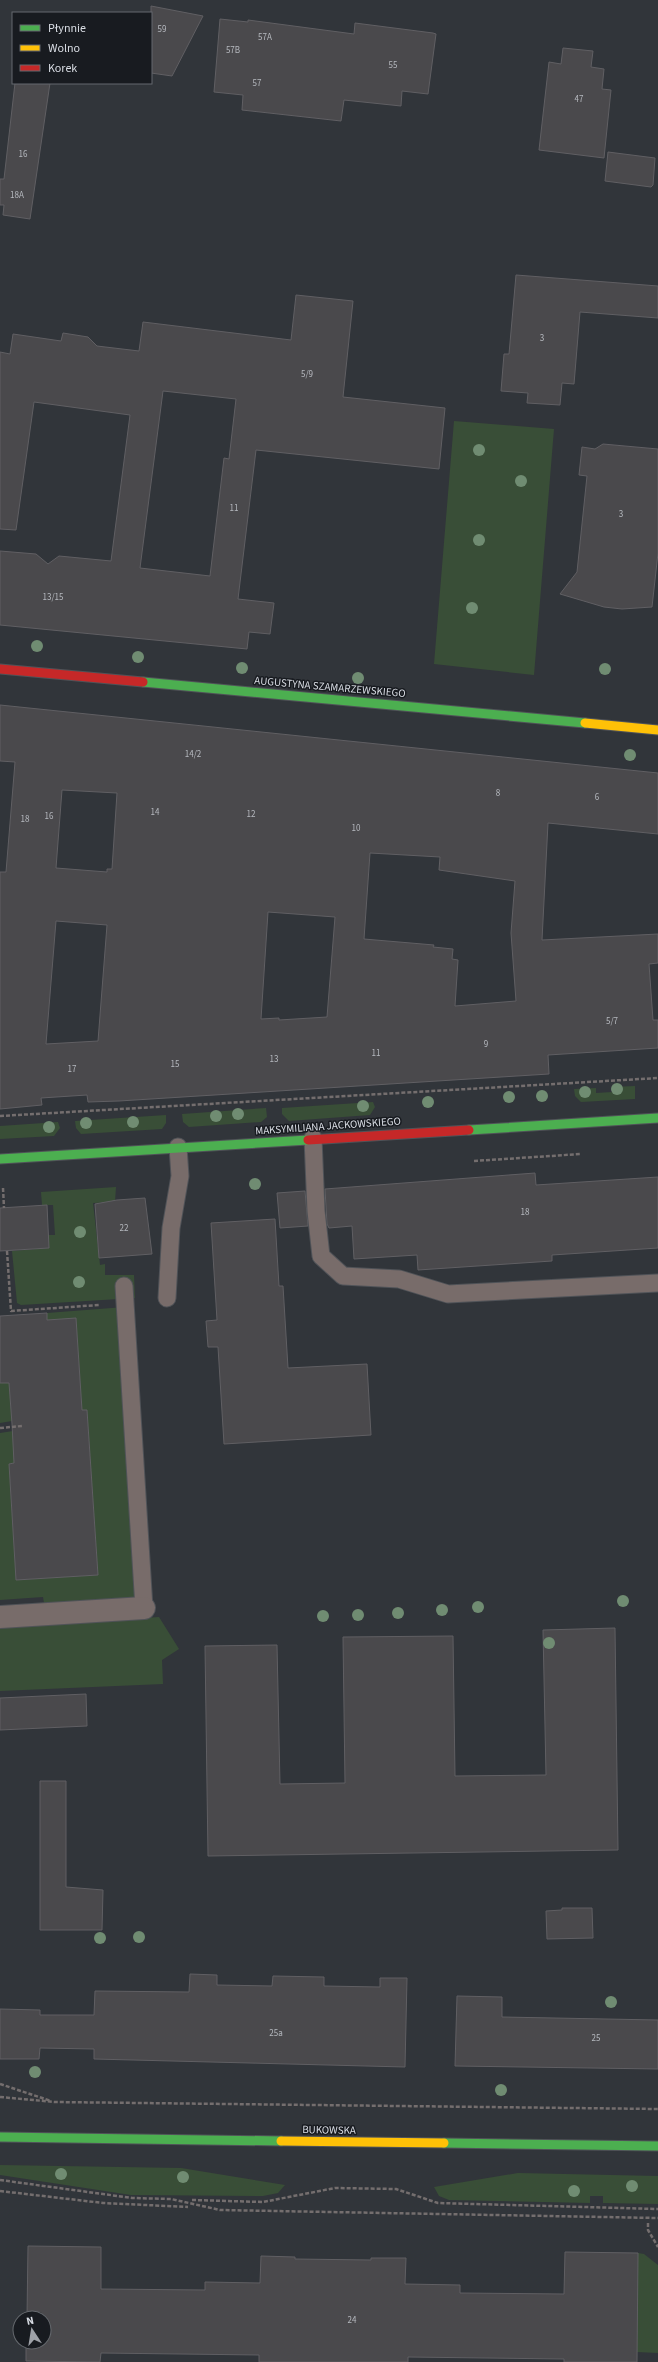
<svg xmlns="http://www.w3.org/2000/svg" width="658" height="2362" viewBox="0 0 658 2362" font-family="'Source Sans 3',sans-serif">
	<rect width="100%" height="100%" fill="#31353a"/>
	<path fill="#394e37" d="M454 421 554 429 534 675 434 664Z
		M635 1086V1099L581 1102 575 1096 574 1089 596 1088V1093L612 1092V1087Z
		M373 1102 375 1107 370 1115 289 1121 282 1114V1108Z
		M266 1108 267 1117 261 1122 189 1127 183 1122 182 1114Z
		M166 1115V1123L162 1129 81 1134 76 1128 75 1121Z
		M58 1122 60 1128 54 1136 0 1139V1126Z
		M116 1187 115 1202 93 1203 100 1265 105 1264V1275H134L135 1298 21 1305 17 1303 12 1251 49 1248 48 1235H55L53 1205H42L41 1192Z
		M125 1307 143 1598 44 1603 43 1597 0 1600V1433L13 1431 15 1463 9 1464 16 1580 98 1575 87 1410H82L76 1319 47 1320V1313Z
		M0 1383H9L12 1421 0 1423Z
		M159 1617 179 1649 162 1660 163 1684 0 1691V1628Z
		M0 2165 181 2168 285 2185 278 2193 263 2196 131 2195 0 2175Z
		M518 2173 658 2176V2204L603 2203V2196H590V2203L449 2200 439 2196 434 2187Z
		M638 2253 644 2254 658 2265V2353L637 2352Z"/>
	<path fill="#4a494c" stroke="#605f63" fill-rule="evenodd" d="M151 6 203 16 172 76 151 73Z
		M220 19 248 22V20L354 34 355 23 433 33 436 34 428 94 402 91 401 106 344 100 341 121 242 110 243 95 214 92Z
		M563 48 593 51 591 67 604 69 602 89 611 90 604 158 539 150 549 62 561 64Z
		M15 83H50L30 219 3 215 4 205H0V179H4Z
		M608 152 655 158 653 185 651 187 605 181Z
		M516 275 658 286V318L580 312 574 384 562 383 560 405 527 403 528 393 501 391 504 354H509Z
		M296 295 353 301 343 397 445 408 439 469 256 450 238 599 274 603 270 634 249 632 247 649 0 625V551L36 554 48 564 59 556 111 561 130 415 34 402 16 530 0 529V352L10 354 13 334 61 341 63 333 88 337 97 346 139 351 143 322 291 340ZM163 391 236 399 229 459 224 458 210 576 140 568Z
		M603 444 658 449V553L652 607 622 609 604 607 560 594 577 572 587 476 579 475 582 447 595 449Z
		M0 705 658 773V834L548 823 542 940 658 934V963L649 964 653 1020H658V1048L548 1055 549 1074 119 1101 88 1102 87 1095 41 1098 42 1105 0 1109V872H6L15 762 0 761ZM62 790 117 793 112 869H107V872L56 868ZM370 853 440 857 439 870 515 881 511 933 516 1001 455 1006 458 960 452 959 453 949 433 947 434 945 364 939ZM268 912 335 917 327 1017 279 1020V1018L261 1019ZM56 921 107 925 98 1041 46 1044Z
		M535 1173 536 1185 658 1177V1248L552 1255V1261L418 1270 417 1255 354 1259 352 1226 329 1228 327 1224 325 1189Z
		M305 1191 308 1226 280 1228 277 1193Z
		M145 1198 152 1254 99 1258 95 1204 117 1200Z
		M47 1205 49 1248 0 1251V1208Z
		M275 1219 279 1286H283L288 1368 367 1364 371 1435 224 1444 218 1347H208L206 1321 217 1320 211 1223Z
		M47 1313V1320L76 1318 82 1410H87L98 1575 16 1580 9 1464 14 1463 12 1424 9 1383H0V1316Z
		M615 1628 618 1850 208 1856 205 1646 277 1645 280 1784 345 1783 343 1637 453 1636 455 1776 546 1775 543 1630Z
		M86 1694 87 1726 0 1730V1698Z
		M40 1781H66V1887L103 1890 102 1930H40Z
		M562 1908H592L593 1938 547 1939 546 1911 562 1910Z
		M190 1974 217 1975V1985L272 1986 273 1976 324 1977V1986L380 1987V1978H407L405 2067 94 2059V2049L40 2048 39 2059H0V2009L40 2010V2015H94L95 1991 189 1992Z
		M457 1996 502 1997V2017L658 2020V2069L455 2066Z
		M28 2246 101 2247V2289L205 2290V2282L260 2283 261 2256 295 2257V2259L371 2260V2258H406L405 2284 460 2285V2293L564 2294 565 2252 638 2253 637 2362H564V2359L408 2357V2362H259V2355L101 2353 100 2362 26 2361V2342H44V2318H27Z"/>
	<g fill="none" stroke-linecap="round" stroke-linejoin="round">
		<defs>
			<path id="lane" d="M313 1138 316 1211 321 1256 343 1276 399 1279 448 1294 658 1283
				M124 1286 144 1608
				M167 1298 171 1228 180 1176 178 1147"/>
			<path id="street" d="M0 1617 144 1608"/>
			<path id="fast" d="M143 682 585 723
				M469 1130 658 1118
				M0 1159 308 1140
				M0 2137 281 2141
				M444 2143 658 2146"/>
			<path id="slow" d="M585 723 658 730
				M281 2141 444 2143"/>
			<path id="jam" d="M0 669 143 682
				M308 1140 469 1130"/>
		</defs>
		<use href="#lane" stroke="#505358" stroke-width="19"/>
		<use href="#street" stroke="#505358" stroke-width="24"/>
		<use href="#fast" stroke="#505358" stroke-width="11"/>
		<use href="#slow" stroke="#505358" stroke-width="11"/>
		<use href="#jam" stroke="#505358" stroke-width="11"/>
		<path stroke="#746e6e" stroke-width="2.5" stroke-dasharray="4 2" stroke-linecap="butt" d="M0 1116 658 1078
			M474 1161 581 1154
			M3 1188 4 1208
			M7 1251 11 1311 99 1305
			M0 1428 22 1426
			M0 2084 51 2101
			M0 2097 55 2102 658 2109
			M0 2180 132 2198 171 2199 220 2210 658 2218
			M0 2191 103 2203 188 2207
			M192 2200 263 2202 335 2188 396 2189 438 2203 658 2209
			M648 2223V2230L658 2247"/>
		<use href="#lane" stroke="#786c6a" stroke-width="17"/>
		<use href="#street" stroke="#786c6a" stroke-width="22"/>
		<use href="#fast" stroke="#4caf50" stroke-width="9"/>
		<use href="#slow" stroke="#ffc107" stroke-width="9"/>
		<use href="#jam" stroke="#c62828" stroke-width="9"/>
	</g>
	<g fill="#708c72">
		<circle cx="479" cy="450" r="6"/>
		<circle cx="521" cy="481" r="6"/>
		<circle cx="479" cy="540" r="6"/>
		<circle cx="472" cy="608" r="6"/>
		<circle cx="37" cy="646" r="6"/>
		<circle cx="138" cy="657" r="6"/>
		<circle cx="242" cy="668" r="6"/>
		<circle cx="605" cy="669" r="6"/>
		<circle cx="358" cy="678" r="6"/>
		<circle cx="630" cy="755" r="6"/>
		<circle cx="617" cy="1089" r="6"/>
		<circle cx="585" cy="1092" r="6"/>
		<circle cx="542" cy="1096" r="6"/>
		<circle cx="509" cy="1097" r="6"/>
		<circle cx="428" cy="1102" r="6"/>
		<circle cx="363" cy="1106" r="6"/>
		<circle cx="238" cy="1114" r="6"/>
		<circle cx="216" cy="1116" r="6"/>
		<circle cx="133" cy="1122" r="6"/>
		<circle cx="86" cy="1123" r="6"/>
		<circle cx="49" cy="1127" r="6"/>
		<circle cx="255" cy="1184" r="6"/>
		<circle cx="80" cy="1232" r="6"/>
		<circle cx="79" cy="1282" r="6"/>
		<circle cx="623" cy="1601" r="6"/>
		<circle cx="478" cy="1607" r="6"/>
		<circle cx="442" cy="1610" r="6"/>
		<circle cx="398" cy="1613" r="6"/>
		<circle cx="358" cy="1615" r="6"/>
		<circle cx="323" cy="1616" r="6"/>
		<circle cx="549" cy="1643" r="6"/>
		<circle cx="139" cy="1937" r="6"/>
		<circle cx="100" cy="1938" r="6"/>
		<circle cx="611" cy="2002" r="6"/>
		<circle cx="35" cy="2072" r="6"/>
		<circle cx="501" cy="2090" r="6"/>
		<circle cx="61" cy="2174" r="6"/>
		<circle cx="183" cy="2177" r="6"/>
		<circle cx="632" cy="2186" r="6"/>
		<circle cx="574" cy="2191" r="6"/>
	</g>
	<g text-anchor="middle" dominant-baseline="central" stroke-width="3" stroke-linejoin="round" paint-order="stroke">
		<g font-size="9" fill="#b5b8be">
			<text x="162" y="29">59</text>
			<text x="265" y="37">57A</text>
			<text x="233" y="50">57B</text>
			<text x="393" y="65">55</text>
			<text x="257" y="83">57</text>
			<text x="579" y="99">47</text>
			<text x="23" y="154">16</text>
			<text x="17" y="195">18A</text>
			<text x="542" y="338">3</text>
			<text x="307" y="374">5/9</text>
			<text x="234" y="508">11</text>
			<text x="621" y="514">3</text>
			<text x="53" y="597">13/15</text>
			<text x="193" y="754">14/2</text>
			<text x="498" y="793">8</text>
			<text x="597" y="797">6</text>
			<text x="155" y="812">14</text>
			<text x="251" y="814">12</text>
			<text x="49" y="816">16</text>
			<text x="25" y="819">18</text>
			<text x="356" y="828">10</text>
			<text x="612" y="1021">5/7</text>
			<text x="486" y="1044">9</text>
			<text x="376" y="1053">11</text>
			<text x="274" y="1059">13</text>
			<text x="175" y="1064">15</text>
			<text x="72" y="1069">17</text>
			<text x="525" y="1212">18</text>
			<text x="124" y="1228">22</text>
			<text x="276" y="2033">25a</text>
			<text x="596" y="2038">25</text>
			<text x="352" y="2320">24</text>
		</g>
		<g font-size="11" fill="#d9dde4" stroke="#181b20">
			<text transform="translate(330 687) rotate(5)">AUGUSTYNA SZAMARZEWSKIEGO</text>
			<text transform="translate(328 1126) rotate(-4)">MAKSYMILIANA JACKOWSKIEGO</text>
			<text transform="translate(329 2130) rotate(1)">BUKOWSKA</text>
		</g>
	</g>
	<rect x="12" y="12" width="140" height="72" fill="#181b20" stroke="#65696e"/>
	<rect x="20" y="25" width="20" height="6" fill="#4caf50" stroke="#65696e"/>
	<text x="48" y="32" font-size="12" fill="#d9dde4">Płynnie</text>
	<rect x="20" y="45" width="20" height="6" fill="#ffc107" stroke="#65696e"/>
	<text x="48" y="52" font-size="12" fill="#d9dde4">Wolno</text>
	<rect x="20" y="65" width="20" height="6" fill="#c62828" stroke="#65696e"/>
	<text x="48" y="72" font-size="12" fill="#d9dde4">Korek</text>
	<g transform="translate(32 2330) rotate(348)"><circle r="19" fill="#181b20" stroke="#65696e"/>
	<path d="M0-3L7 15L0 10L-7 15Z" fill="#9ea2a8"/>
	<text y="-6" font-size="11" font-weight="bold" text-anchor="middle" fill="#d9dde4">N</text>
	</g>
</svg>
